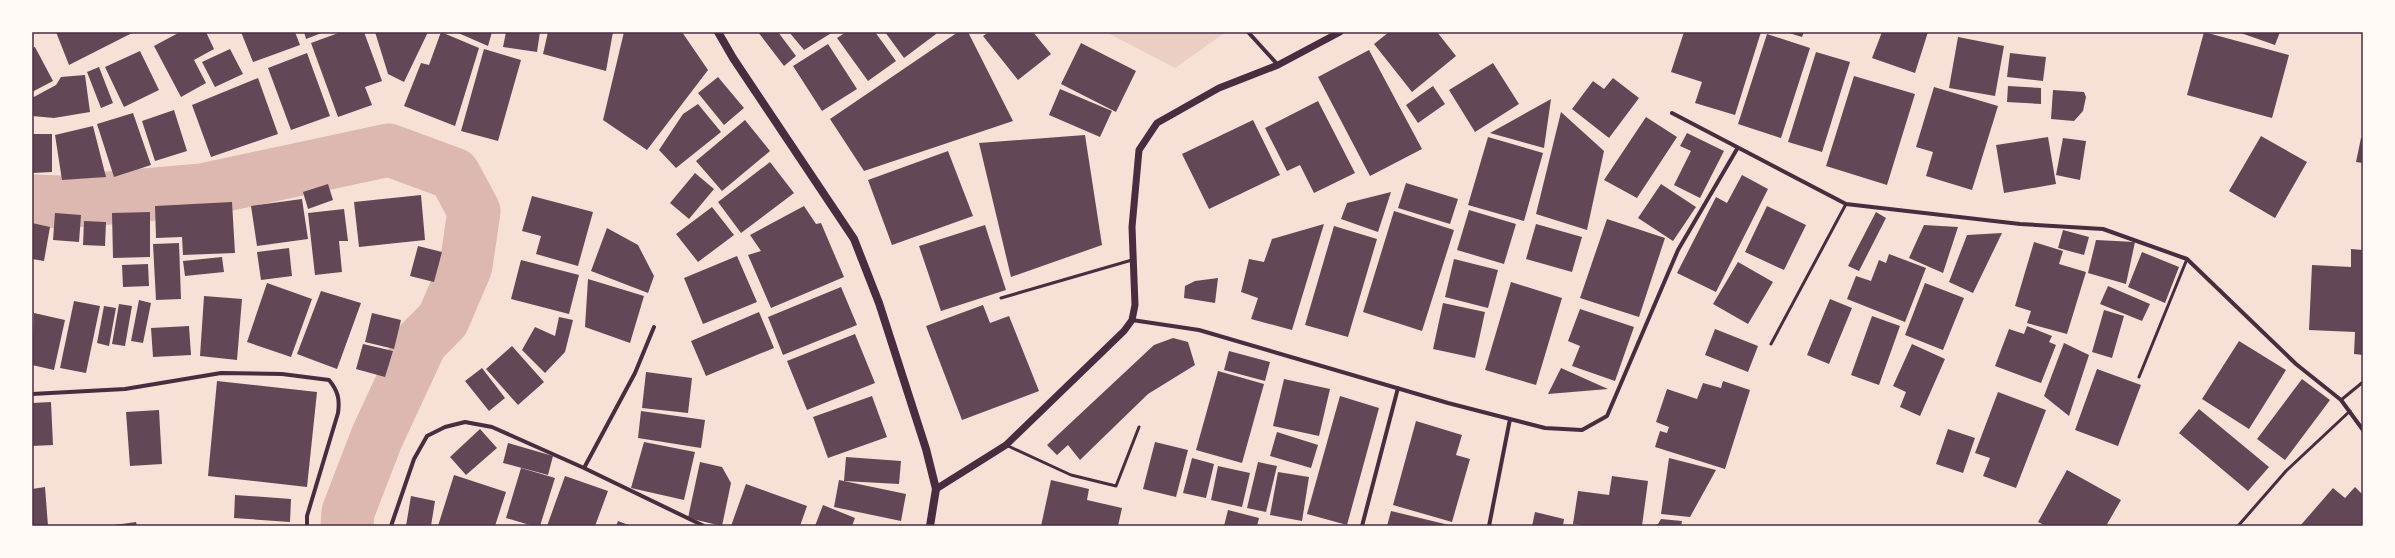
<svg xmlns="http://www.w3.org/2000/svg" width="2395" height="558" viewBox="0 0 2395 558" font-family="'DM Sans',sans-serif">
	<rect width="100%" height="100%" fill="#f7e1d7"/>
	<path fill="#ebcfc5" d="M1106 32H1226L1175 68Z"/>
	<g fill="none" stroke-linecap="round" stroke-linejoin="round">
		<path stroke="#dcb8b0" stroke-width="53" d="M32 201 62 202 202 190 389 150 454 174 474 211 466 266 443 320 421 342 377 437 348 512 347 526"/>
	</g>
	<path fill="#644757" d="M56 32H134L69 65Z
		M180 32H206L214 49 194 60 206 83 181 97 154 46Z
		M241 32H295L300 45 253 62Z
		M304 32H324L306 39Z
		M341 32H364L382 81 365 87 372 105 338 117 311 43Z
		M375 32H428L404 82 388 74Z
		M441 32 479 48 455 126 404 106 421 63 429 65Z
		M456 32H492L488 46Z
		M506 32H540L537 52 503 47Z
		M548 32H613L606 71 543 54Z
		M624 32H682L708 70 647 150 603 120Z
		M758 32H778L796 56 784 66Z
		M789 32H833L804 50Z
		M846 32H875L896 61 868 81 837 38Z
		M885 32H934L936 34 904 58Z
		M958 32H968L1013 121 864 171 830 119Z
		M989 32H1033L1051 54 1018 80 983 36Z
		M1389 32H1437L1456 56 1412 92 1374 44Z
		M1684 32H1761L1735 115 1695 103 1702 82 1671 72Z
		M1786 32H1804L1802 37Z
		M1882 32H1928L1915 73 1872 58Z
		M2204 32 2289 55 2272 118 2187 95Z
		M2238 32H2280L2275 45Z
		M1767 34 1810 48 1781 138 1738 124Z
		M1958 37 2004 46 1995 96 1949 88Z
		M1081 43 1136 71 1116 112 1061 84Z
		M828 44 857 89 822 111 793 66Z
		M35 47 53 81 32 92V48Z
		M230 49 243 74 215 87 202 62Z
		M484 49 521 60 498 141 461 131Z
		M1369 50 1422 149 1370 176 1318 77Z
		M140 51 159 90 124 107 105 67Z
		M1816 52 1850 62 1822 152 1788 142Z
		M307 53 330 116 291 130 268 68Z
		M2010 53 2046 57 2043 81 2007 77Z
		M1493 63 1519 104 1475 132 1449 90Z
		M99 67 113 103 101 108 87 72Z
		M85 75 90 112 54 118 32 116V98L56 85 61 77Z
		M1854 76 1915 94 1887 185 1826 166Z
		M718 77 744 108 724 125 698 93Z
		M258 78 278 134 211 157 192 105Z
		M1613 78 1639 98 1609 138 1572 109 1593 81 1604 89Z
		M1433 86 1445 104 1418 123 1406 105Z
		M2008 86 2041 88V104L2007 102Z
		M1934 87 1998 106 1972 190 1926 176 1933 152 1916 147Z
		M1060 89 1112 111 1100 137 1049 115Z
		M2053 90 2084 92 2086 97 2083 111 2074 121 2051 119Z
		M1551 99 1544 148 1490 133Z
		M1318 101 1355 173 1314 193 1300 165 1287 171 1265 128Z
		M698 104 721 132 676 168 659 150 683 114Z
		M174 110 187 151 155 161 142 121Z
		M1561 112 1604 151 1587 230 1536 214Z
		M133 113 151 165 114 177 97 124Z
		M1646 117 1677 137 1637 198 1604 180Z
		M745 120 770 151 722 191 696 161Z
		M1253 120 1280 175 1209 209 1182 154Z
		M93 126 106 177 62 180 55 135Z
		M1687 133 1724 151 1700 198 1674 185 1691 151 1680 146Z
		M33 134H52V172L32 173Z
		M1085 135 1102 245 1011 277 979 143Z
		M2261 136 2307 162 2275 218 2229 191Z
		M1488 137 1543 153 1524 221 1468 205Z
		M2048 137 2056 184 2004 193 1996 145Z
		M2063 138 2086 141 2080 180 2056 175Z
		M2361 138H2363V163L2356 162Z
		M948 151 973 216 892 245 868 180Z
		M770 162 794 193 741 233 718 202Z
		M695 173 714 189 689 219 670 203Z
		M1742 175 1768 189 1716 292 1677 273 1716 197 1727 203Z
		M1406 183 1458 199 1450 224 1398 208Z
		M328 184 333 200 308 209 303 192Z
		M1661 184 1696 207 1673 241 1638 218Z
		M1391 192 1378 232 1341 219 1347 203Z
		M421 195 425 240 359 247 354 202Z
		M532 196 593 212 578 266 536 254 541 236 522 231Z
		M302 199 308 239 257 246 251 206Z
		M232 202 235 253 183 255 182 237 156 238 155 206Z
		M804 206 816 224 821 223 844 277 771 308 748 255 761 251 750 235Z
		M1767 206 1806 225 1784 270 1745 252Z
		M712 207 734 235 698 262 676 234Z
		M344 209 348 241H339L342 272 315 275 308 213Z
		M1469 210 1516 224 1504 264 1457 250Z
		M1394 211 1454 230 1422 331 1363 312Z
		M150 212V257L113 258 112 213Z
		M1876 212 1886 218 1859 271 1848 266Z
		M55 213 81 215 79 242 53 240Z
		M1607 219 1665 238 1639 317 1580 298Z
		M84 221 106 222 105 246 83 245Z
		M32 223 50 227 44 261 32 259Z
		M1324 224 1292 330 1251 319 1258 298 1241 292 1249 259 1264 262 1272 239Z
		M1536 224 1582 237 1572 272 1526 259Z
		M985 225 1006 290 941 311 919 246Z
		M1924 225 1958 227 1943 273 1909 258Z
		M1334 226 1377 239 1348 337 1305 325Z
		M607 228 638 245 654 276 648 293 591 271Z
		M2063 230 2089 237 2084 255 2058 248Z
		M2002 233 1973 293 1949 282 1967 235Z
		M2096 240 2135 242 2126 284 2088 273Z
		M2034 242 2063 251 2059 264 2086 272 2067 334 2027 323 2031 311 2015 306Z
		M179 243 181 299 156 300 153 244Z
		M418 246 442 252 434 282 410 276Z
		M289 248 292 276 261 280 257 252Z
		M2351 249 2363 250V355L2354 354 2355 332 2309 330 2312 265 2351 267Z
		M2142 252 2179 267 2165 303 2128 287Z
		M1889 254 1926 268 1905 322 1847 299 1856 276 1871 281 1879 260 1886 263Z
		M737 256 757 302 703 324 684 278Z
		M222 257 224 272 185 276 183 261Z
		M1454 259 1498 270 1488 308 1445 297Z
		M521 260 579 275 569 314 511 299Z
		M1738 262 1773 282 1748 324 1713 304Z
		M148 264 149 286 123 287 122 265Z
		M1218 278 1215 303 1184 298 1185 286 1195 281Z
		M588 279 644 296 630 343 585 327Z
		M1511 282 1562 298 1536 385 1485 370Z
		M267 283 312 299 291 357 247 342Z
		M1925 283 1964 298 1943 350 1905 335Z
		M2108 286 2150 304 2142 321 2100 304Z
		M841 287 857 325 783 355 768 317Z
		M321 291 361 303 337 369 297 354Z
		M204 296 242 299 237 360 200 356Z
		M1830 299 1852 308 1829 364 1807 355Z
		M139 300 151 303 143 343 131 341Z
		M74 301 100 306 86 373 60 368Z
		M1443 303 1485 312 1475 358 1433 349Z
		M119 304 132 306 125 346 112 344Z
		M983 305 990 323 1009 316 1039 391 962 420 926 326Z
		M104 306 116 308 109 346 97 343Z
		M1580 309 1634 327 1615 381 1572 366 1580 346 1568 341Z
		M2104 310 2124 316 2112 358 2092 352Z
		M759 312 774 348 706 376 691 341Z
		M34 313 65 320 54 370 32 365Z
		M372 313 401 320 394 349 365 342Z
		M1872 316 1900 326 1879 385 1851 375Z
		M559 317 573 320 565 352 545 373 522 350 535 327 555 336Z
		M189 326 191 355 153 357 151 328Z
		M2027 326 2052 336 2049 342 2056 345 2041 383 1995 366 2009 329 2024 334Z
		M1715 329 1758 346 1748 372 1705 355Z
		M855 334 875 383 807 410 787 361Z
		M1173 338 1188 342 1195 365 1148 394 1080 460 1068 445 1057 455 1047 445 1154 345Z
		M2239 341 2286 370 2249 429 2202 399Z
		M2064 343 2089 355 2069 416 2044 396Z
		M363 344 393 351 385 377 356 369Z
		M1912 344 1945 359 1920 416 1900 407 1906 392 1893 386Z
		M512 346 544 382 518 405 486 369Z
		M1229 351 1270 362 1265 381 1224 370Z
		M482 368 505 398 489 411 465 381Z
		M1561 368 1608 389 1548 394Z
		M2097 369 2141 385 2118 446 2075 430Z
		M1218 371 1264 384 1242 463 1196 450Z
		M646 372 692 378 688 413 642 408Z
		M1284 379 1330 389 1319 436 1273 426Z
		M2302 379 2330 400 2285 460 2257 439Z
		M217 381 317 392 307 487 208 476Z
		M1723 381 1750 390 1725 469 1655 447 1660 431 1667 433 1669 427 1656 422 1667 389 1697 399 1703 383 1721 388Z
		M1998 392 2046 410 2016 488 1983 476 1990 458 1975 453Z
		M872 396 887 437 828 458 813 417Z
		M1340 396 1379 408 1347 525 1307 514Z
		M51 402 53 445 32 446V403Z
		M2199 409 2269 467 2248 491 2179 433Z
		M159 410 162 464 130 466 126 412Z
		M641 411 705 420 701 448 638 438Z
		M1416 421 1462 435 1456 455 1470 459 1452 522 1393 505Z
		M480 429 497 448 466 475 450 457Z
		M1948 429 1975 438 1963 473 1936 464Z
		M1277 432 1318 445 1311 468 1270 456Z
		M644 442 695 452 684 500 631 488Z
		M1155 442 1188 450 1176 497 1143 489Z
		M508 443 553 456 548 475 503 463Z
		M846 457 901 461 899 484 844 481Z
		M1192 458 1214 464 1206 498 1183 493Z
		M1669 458 1716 470 1690 517 1661 514Z
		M700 462 722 467 731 483 722 526 688 518Z
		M1258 462 1277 466 1266 512 1247 508Z
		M1218 466 1250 473 1242 507 1211 500Z
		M521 468 555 478 540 526H533L506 518Z
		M2067 470 2121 500 2106 526H2046L2038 522Z
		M1278 472 1309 477 1302 521 1270 515Z
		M454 475 506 492 495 526H438Z
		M565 476 608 491 595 526H547Z
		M1612 476 1648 481 1642 526H1590L1573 524 1578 491 1609 495Z
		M839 480 906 494 901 521 834 507Z
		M1051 480 1089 489 1087 500 1122 508 1118 526H1041Z
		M746 484 807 506 800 526H731Z
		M45 487 48 526H32V489Z
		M2355 487 2363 495V526H2300L2333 488 2345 498Z
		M235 495 291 499 290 522 234 518Z
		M411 496 435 501 431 526H406Z
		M823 505 855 518 852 526H815Z
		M1228 510 1259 518 1257 526H1224Z
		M1391 511 1449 525V526H1387Z
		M1535 512 1564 519 1563 526H1532Z
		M1661 519 1682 521 1681 526H1653L1658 524Z
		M618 521 631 526H616Z
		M136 522 137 526H114V525Z"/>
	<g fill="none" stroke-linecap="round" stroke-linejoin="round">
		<path stroke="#4a2c40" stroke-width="3" d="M1001 298 1132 260
			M1771 344 1846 204
			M2139 377 2187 259
			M2341 400 2363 382
			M1006 445 1071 475 1116 486 1139 427
			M2238 526 2286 471 2350 411"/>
		<path stroke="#4a2c40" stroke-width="4" d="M1248 32 1278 65
			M1672 113 1846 204 2020 224 2103 229 2187 259 2296 364 2341 400 2363 430
			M1132 320 1199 330 1448 403 1545 428 1582 430 1607 416 1678 250 1737 149
			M32 394 125 389 221 373 282 374 329 380C338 391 340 399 338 413L307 516V526
			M584 468 635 373 654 327
			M391 526 414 459 427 436 445 427 465 422 492 427 584 468 704 526
			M1362 526 1398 388
			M1489 526 1510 419"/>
		<path stroke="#4a2c40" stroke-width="7" d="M936 489 1006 445 1124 331 1132 320 1135 305 1132 227 1139 150 1157 123 1219 88 1278 65 1340 32"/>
		<path stroke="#4a2c40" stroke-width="8" d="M718 32 733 58 854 239 879 303 926 449 936 489 930 526"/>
	</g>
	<rect width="2395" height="558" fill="none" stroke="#fffaf5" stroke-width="66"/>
	<rect x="33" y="33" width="2329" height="492" fill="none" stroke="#4a2c40" stroke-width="1.5"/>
</svg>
